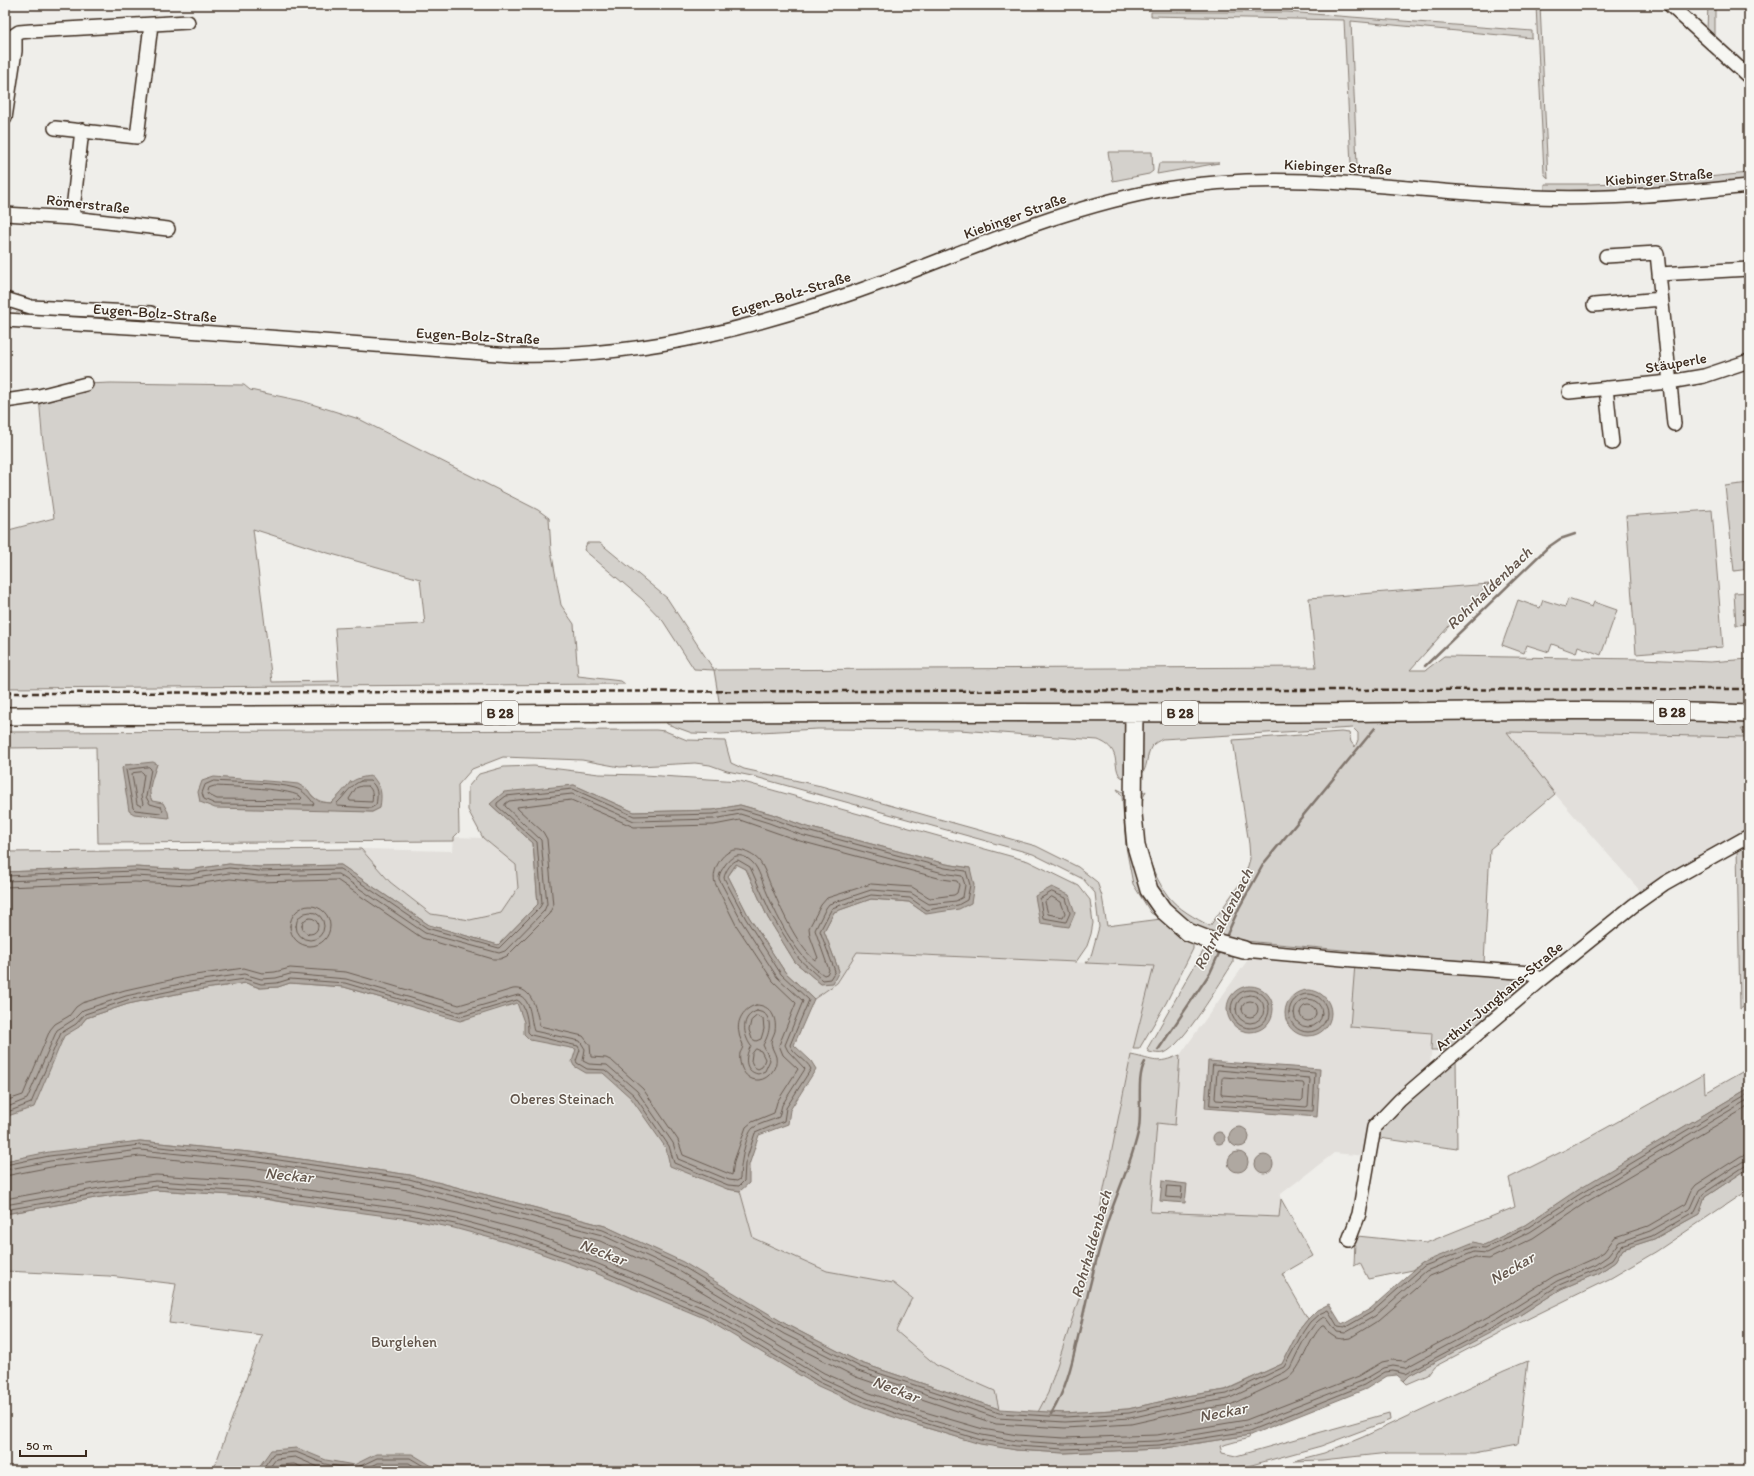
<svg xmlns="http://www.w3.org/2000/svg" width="1754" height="1476" viewBox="0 0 1754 1476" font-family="Itim,sans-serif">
	<rect width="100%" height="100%" fill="#efeeea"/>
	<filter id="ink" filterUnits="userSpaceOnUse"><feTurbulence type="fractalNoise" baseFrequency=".025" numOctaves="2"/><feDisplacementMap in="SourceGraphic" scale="8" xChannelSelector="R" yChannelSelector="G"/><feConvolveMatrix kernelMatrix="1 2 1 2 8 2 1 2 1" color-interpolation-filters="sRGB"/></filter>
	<g filter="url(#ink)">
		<path fill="#e2dfdb" d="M1741 728 1749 729V831L1642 893 1555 794 1506 732 1745 737Z
			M454 837 483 838 516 865 518 888 501 913 470 920 431 914 390 882 361 849 453 851Z
			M857 952 1154 966 1131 1055 1087 1274 1048 1393 1038 1412 999 1409 995 1391 936 1365 895 1331 912 1298 893 1283 827 1271 753 1238 740 1191 748 1183 749 1165 759 1135 788 1124 790 1110 816 1069 811 1061 794 1045 814 999 837 983Z
			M1256 957 1355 964 1350 1027 1433 1033 1430 1066 1369 1123 1366 1156 1334 1153 1281 1194 1279 1217 1150 1213 1157 1123 1175 1124 1180 1055 1247 961Z"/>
		<path fill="#d4d1cc" stroke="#887e75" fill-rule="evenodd" d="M1536 5H1540L1548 179 1544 173Z
			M1675 5H1680L1707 29 1708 5H1715V37L1749 68V73Z
			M1151 12H1287L1532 31V38L1351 21 1357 165H1351L1344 20 1151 16Z
			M1108 152H1152L1153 171 1149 174 1113 181Z
			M1159 163H1219L1157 174Z
			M1749 173V181L1643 191 1545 193V184H1591L1667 181Z
			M111 383 244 385 250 390 302 401 359 419 538 510 549 518 551 550 561 605 574 624 578 676 621 681 625 684 5 688V531L54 518 42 434 39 396 86 384ZM253 529 328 553 420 579 425 624 335 628 339 681 272 682Z
			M1749 483V569L1734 571 1725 486Z
			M1712 510 1723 647 1636 654 1626 516Z
			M587 543H600L667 598 714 670 1316 667 1309 598 1489 584 1457 617 1410 670H1426L1444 656 1641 659 1710 662 1749 659V729H1741L1746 737 1507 732 1555 794 1490 849 1484 963 1234 940C1225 938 1215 937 1207 934 1176 923 1150 888 1143 857 1139 840 1141 813 1140 795L1146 791C1131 819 1150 872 1168 896 1178 909 1195 918 1210 926L1245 876 1250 859 1249 844 1233 740 1341 732 1349 733 1351 742 1355 747 1358 740V733L1353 728 1162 739C1159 741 1154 743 1152 746 1145 755 1149 775 1136 777 1133 777 1128 779 1124 778 1115 777 1117 760 1114 754 1111 746 1105 743 1098 740L959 730 818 729 721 734 692 733 667 724 666 721 721 722 722 719 714 670 694 669 663 621 642 599 584 550Z
			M1749 592V624L1736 625 1734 593Z
			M1568 599 1592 607 1594 602 1617 610 1601 655 1578 646 1576 653 1552 644 1549 652 1527 645 1524 653 1502 645 1518 600 1540 608 1543 600 1565 607Z
			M656 730 665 731 687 740 725 741 731 763 744 769 821 786 1036 846 1078 867 1097 882 1102 896 1107 926 1161 919 1151 913 1133 884 1126 847 1122 796 1117 789 1123 792 1127 795 1131 855 1193 941V949L1166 1003 1139 1049H1133L1154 966 1086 963 1091 956 1099 927 1095 893 1083 879 1033 854 752 776 727 771 710 765 695 763 620 767 582 760 503 757 472 769 458 785 459 832 454 837V841L98 843 96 747 5 748V732ZM157 764C153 774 146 791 152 801L125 765ZM351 781 380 808 372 812 308 809V790C314 800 320 802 331 803L342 793Z
			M534 766 599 774 645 775 740 781 1028 861 1079 886 1090 900 1093 923 1091 934 1087 946 1076 962 857 952 837 983 814 999 785 972 749 917 728 876 737 864 746 869 768 918 795 962 821 984 839 971 824 931 834 912 871 899 909 902 926 914 970 868 946 864 804 826 772 814 740 805 713 810 634 812 574 785 490 804 533 843 538 904 498 945 429 925 341 865 259 867 229 864 189 870 135 867 5 872V852L361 849 390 882 431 914 470 920 501 913 518 888 516 865 483 838 468 810V787L479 774 504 767Z
			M1749 841V1004L1740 1009 1737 847Z
			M1209 948 1211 951 1233 957V963C1221 981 1182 1047 1164 1053 1159 1054 1154 1053 1149 1052L1147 1049 1202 953 1205 949Z
			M1355 964 1524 977 1529 980 1530 984 1452 1050H1431L1432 1033 1350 1027Z
			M246 983 260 988 278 987 290 983 344 987 402 1004 632 988 727 1189 740 1191 753 1238 827 1271 893 1283 912 1298 896 1331 936 1365 995 1391 999 1409 861 1363 789 1326 673 1258 605 1226 410 1175 259 1153 140 1141 5 1161V1033L79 1027 86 1018 128 1004 191 991Z
			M1131 1055C1156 1060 1155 1065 1180 1055L1175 1125 1157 1123 1150 1212 1279 1217 1281 1199 1313 1256 1282 1274 1308 1319 1299 1330 1282 1364 1225 1390 1186 1396 1128 1409 1065 1413 1038 1412 1048 1393 1087 1274Z
			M1456 1057 1457 1149 1379 1138 1380 1127Z
			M1749 1068V1088L1578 1190 1525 1225 1484 1245 1422 1263 1413 1270 1368 1279 1360 1263 1354 1266 1355 1240 1357 1236 1426 1243 1515 1207 1509 1178 1577 1144 1704 1074 1705 1093Z
			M1749 1168V1189L1657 1251 1611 1278 1499 1333 1434 1367 1428 1375 1407 1384 1404 1381 1410 1375 1517 1317 1561 1289 1599 1273 1615 1262 1623 1249 1654 1239 1699 1214 1705 1197Z
			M156 1190 247 1196 293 1204 294 1198 508 1235 694 1308 834 1389 920 1426 968 1440 1016 1450 1064 1453 1159 1449 1250 1435 1249 1438 1220 1446 1222 1453 1236 1456 1389 1413 1390 1420 1321 1446 1248 1466 1205 1471H213L262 1335 169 1323 176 1284 109 1276 5 1271V1214L101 1197Z
			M1528 1361 1518 1445 1475 1453H1389L1322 1460 1293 1461 1324 1453 1363 1437 1504 1371Z"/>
		<path fill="#afa8a1" stroke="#81766d" d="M153 762 157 764C154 774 146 791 152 801L163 803 168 812 169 818 134 814 129 811 122 768 125 765Z
			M372 776C382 788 382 793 380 808L372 812 215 808 200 802 198 792 202 781 214 777 279 782 298 784 308 790 312 796 320 802 331 803C349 788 346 778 372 776Z
			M574 785 634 812 713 810 740 805 772 814 804 826 946 864 970 868 974 885 971 903 959 909 926 914 909 902 871 899 834 912 824 931 839 971 833 983 821 984 795 962 768 918 746 869 736 864 728 876 749 917 785 972 814 999 794 1045 811 1061 816 1069 790 1110 788 1124 759 1135 749 1165V1183L740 1191 727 1189 670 1166 666 1148 631 1098 603 1073H586L574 1066 572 1062 576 1049 530 1040 524 1034V1022L517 1003 460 1021 344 987 290 983 278 987 260 988 246 983 191 991 128 1004 86 1018 79 1027 64 1036 34 1107 5 1117V872L135 867 189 870 229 864 259 867 341 865 429 925 498 945 538 904 533 843 490 804 504 792Z
			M1052 887 1069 895 1075 913 1069 927 1040 923 1035 896Z
			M1227 1009a23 23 0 1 1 46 0a23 23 0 1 1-46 0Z
			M1285 1013a23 23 0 1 1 46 0a23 23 0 1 1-46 0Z
			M1208 1061 1320 1069 1317 1117 1205 1108Z
			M1749 1088V1168L1705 1197 1699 1214 1654 1239 1623 1249 1615 1262 1599 1273 1561 1289 1503 1326 1410 1375 1404 1381 1397 1375 1387 1376 1366 1389 1250 1435 1159 1449 1064 1453 1016 1450 980 1444 914 1424 865 1407 818 1386 704 1318 593 1272 520 1246 454 1228 409 1219 290 1203 247 1196 156 1190 101 1197 5 1214V1161L49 1152 140 1141 259 1153 410 1175 605 1226 683 1262 789 1326 861 1363 999 1409 1065 1413 1128 1409 1186 1396 1226 1390 1282 1364 1299 1330 1308 1319 1317 1310 1329 1304 1342 1325 1370 1309 1422 1263 1474 1242 1484 1245 1525 1225 1577 1190Z
			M1229 1137a10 10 0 1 1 20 0a10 10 0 1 1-20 0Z
			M1213 1138a6 6 0 1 1 12 0a6 6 0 1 1-12 0Z
			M1228 1162a10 10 0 1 1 20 0a10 10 0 1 1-20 0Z
			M1255 1164a9 9 0 1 1 18 0a9 9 0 1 1-18 0Z
			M1162 1181 1187 1184 1185 1203 1160 1201Z
			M297 1448 326 1460 354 1465 376 1454H412L440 1471H256L271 1450Z"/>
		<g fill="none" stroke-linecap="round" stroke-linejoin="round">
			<path stroke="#695c52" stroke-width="1" d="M149 767 151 769 146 797 150 804 161 807 163 811 161 813 135 810 133 808 126 770Z
				M142 772 144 774 141 796 143 804 141 806 137 804 132 775 133 773Z
				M214 781C237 783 274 782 295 788 303 790 310 798 314 804L312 805 215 804 204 799 202 793 205 785Z
				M361 781H370C378 787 378 795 376 805L371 808 337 806V803C345 796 350 785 361 781Z
				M215 786C231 787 294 788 302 798L300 800 217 799 207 794 209 788Z
				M362 786H368C373 790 373 796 372 802L350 801 349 799 356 788Z
				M5 876 135 871 189 874 229 868 259 871 340 869 427 928 499 948 540 907 542 903 537 842 497 806V803L506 796 573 789 634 816 714 814 740 809 771 818 803 830 945 868 966 871 970 885 967 900 958 905 927 910 910 898 871 895 832 908 820 931 835 971 830 979 822 980 799 959 772 916 750 867 738 860C732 861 725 871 724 878L746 919 781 974 809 1000 790 1045C794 1055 806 1059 811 1069L786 1108 784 1121 755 1133 745 1164 744 1181 739 1186 728 1185 674 1163 669 1146 634 1095 605 1070 587 1069 577 1063 576 1061 580 1050 578 1046 531 1035 528 1032C528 1022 526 1004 517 1000L460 1017 345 983 290 979 277 983 261 984 245 979 190 987 127 1000 85 1014 76 1024 61 1033 31 1103 5 1113
				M5 881 135 876 189 879 229 873 259 876 338 874 425 933 499 953 505 951 544 911 547 904 541 840 505 806V804L509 801 572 794 634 821 714 819 740 814 769 823 801 835 943 873 962 876 965 885 963 897 956 901 929 904 911 893 871 890 829 904 826 908 815 930 829 970 827 974 824 975C797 958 779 921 767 893 763 884 759 869 753 863 742 852 733 854 725 865 722 870 719 873 719 879L742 922 777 977 803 1001 785 1045 788 1051 805 1069 782 1105 779 1117C771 1121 760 1123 753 1128 745 1135 740 1168 740 1179L737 1181 729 1180 678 1159 673 1143 637 1091 607 1065 589 1064 583 1061 585 1049 580 1041 534 1031C530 1020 532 999 518 995L459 1012 346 979 290 974 276 978 261 979 244 974 189 982 126 996 83 1010 73 1020 57 1030 27 1099 5 1108
				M5 887 135 882 189 885 230 879 258 882 337 880 422 938 493 959H500L507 956 549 914 553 906 547 839 543 832 518 809 517 807 571 800 634 827 714 825 740 820 800 841 942 879 957 881 959 885 957 893 954 895 930 898 912 887 871 884 827 898 821 905 809 928 810 936 818 958 815 960C797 946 780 907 771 886 767 877 763 862 755 857 749 853 741 849 735 850 722 851 711 871 715 883L736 925 773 981 796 1003 779 1045 783 1055 798 1069 777 1102 774 1113 752 1122 746 1127 734 1161 732 1175 683 1155 678 1140 643 1089 612 1061 606 1058 591 1057 590 1045 583 1036 540 1026C536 1011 533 986 513 989L459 1005 346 972 290 968 275 972 262 973 244 968 188 976 125 990 82 1003 76 1007 69 1016 55 1024 50 1030 23 1095 5 1101
				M1052 892 1066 898 1070 913 1066 922 1043 918 1040 899Z
				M1052 897 1061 902 1065 913 1063 917 1048 914 1045 902Z
				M290 926a20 20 0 1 1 40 0a20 20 0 1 1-40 0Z
				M296 926a14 14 0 1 1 28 0a14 14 0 1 1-28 0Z
				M302 926a8 8 0 1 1 16 0a8 8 0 1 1-16 0Z
				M1231 1009a19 19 0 1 1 38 0a19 19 0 1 1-38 0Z
				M1289 1013a19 19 0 1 1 38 0a19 19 0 1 1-38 0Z
				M1236 1009a14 14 0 1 1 28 0a14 14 0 1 1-28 0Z
				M1294 1013a14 14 0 1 1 28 0a14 14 0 1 1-28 0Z
				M1242 1009a8 8 0 1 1 16 0a8 8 0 1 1-16 0Z
				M756 1005C771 1005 777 1018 775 1031 774 1035 771 1039 771 1043 771 1047 775 1053 776 1057 778 1067 769 1079 759 1080 745 1081 738 1065 740 1053 741 1051 743 1048 743 1045 742 1041 739 1037 739 1033 736 1020 744 1008 756 1005Z
				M1300 1013a8 8 0 1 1 16 0a8 8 0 1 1-16 0Z
				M757 1011 764 1013C773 1021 769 1035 763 1045L770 1060 765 1071 758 1074C743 1071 745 1055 751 1046 743 1035 740 1016 757 1011Z
				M757 1016 763 1019 764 1029 761 1039 756 1041 752 1039 749 1030 751 1021Z
				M756 1049 761 1051 765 1059 762 1067 758 1069 754 1067 751 1061 752 1054Z
				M1213 1065 1315 1073 1313 1111 1210 1105Z
				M1218 1070 1309 1078 1310 1080 1308 1106 1306 1107 1216 1100 1215 1098 1217 1072Z
				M1224 1077 1303 1083 1304 1085 1303 1099 1301 1101 1222 1095 1221 1093 1222 1079Z
				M5 1165 49 1156 140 1145 258 1157 409 1179 603 1230 682 1266 787 1329 860 1367 999 1413 1065 1417 1129 1413 1187 1400 1227 1394 1284 1367 1303 1332 1310 1322 1319 1314 1328 1310 1338 1327 1344 1328 1372 1312 1424 1266 1474 1247 1485 1248 1527 1228 1580 1194 1749 1093
				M5 1170 50 1161 140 1150 258 1162 408 1184 602 1235 679 1271 784 1334 858 1371 997 1418 1065 1422 1130 1418 1188 1405 1228 1399 1285 1372 1290 1368C1296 1356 1312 1318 1326 1317L1337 1332 1345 1333 1375 1316 1426 1271 1474 1252 1487 1253 1530 1232 1582 1198 1749 1099
				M5 1176 51 1167 140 1156 257 1168 407 1190 600 1241 676 1276 781 1339 856 1377 996 1424 1065 1428 1131 1424 1189 1411 1230 1405 1288 1378C1302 1369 1308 1339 1322 1326H1325L1330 1334 1336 1338 1343 1339 1350 1338 1379 1320 1430 1276 1475 1258 1489 1259 1533 1238 1585 1203 1749 1106
				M1167 1186 1182 1187 1181 1198 1166 1197Z
				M5 1199 99 1182 156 1175 249 1181 292 1188 411 1204 458 1213 525 1231 598 1258 710 1305 824 1373 870 1393 918 1410 983 1429 1017 1435 1064 1438 1157 1435 1246 1420 1359 1376 1382 1362 1392 1360 1405 1361 1495 1313 1554 1276 1592 1259 1604 1252 1615 1237 1648 1226 1686 1204 1692 1190 1696 1185 1741 1156 1749 1154
				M5 1205 100 1188 156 1181 248 1187 291 1194 410 1210 456 1219 523 1237 596 1263 708 1310 822 1378 868 1399 917 1416 982 1435 1017 1441 1064 1444 1158 1441 1247 1426 1362 1381 1384 1368 1393 1366 1405 1368 1498 1318 1557 1281 1595 1265 1608 1256 1619 1242 1650 1231 1691 1208 1699 1190 1742 1162 1749 1160
				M5 1210 101 1193 156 1186 248 1192 290 1199 410 1215 455 1224 521 1242 595 1268 706 1315 819 1382 866 1403 915 1420 981 1440 1016 1446 1064 1449 1159 1445 1249 1431 1364 1385 1385 1372 1393 1371 1405 1374 1501 1323 1559 1285 1597 1269 1612 1260 1621 1246 1652 1236 1695 1211 1703 1194 1745 1166 1749 1165
				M261 1471 273 1454 296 1452 325 1464 354 1469 377 1458H410L432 1471
				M267 1471 276 1459 295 1457 323 1469 336 1471
				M274 1471 279 1465 294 1464 312 1471
				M362 1471 378 1463H409L422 1471"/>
			<path stroke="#81766d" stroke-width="2.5" d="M1425 666 1547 548 1560 539 1575 534
				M1225 939 1239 908 1264 863 1375 728
				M1158 1050 1210 973 1221 949
				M1051 1414C1069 1385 1074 1353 1082 1320 1089 1287 1097 1255 1107 1223 1117 1192 1133 1160 1139 1128 1142 1109 1136 1077 1145 1062"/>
			<defs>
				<path id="minor" d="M1670 5 1749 77
					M13 36 19 32 31 31 188 22
					M5 118 15 51V40L13 36
					M55 128 137 137 151 25
					M5 214 72 218 168 229
					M72 218 82 130
					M1606 256 1657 253 1674 424
					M1659 274 1749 269
					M5 299 31 307 151 313
					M1594 305 1661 299
					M5 320 146 328 511 355C644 359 771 324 894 278 983 244 1072 205 1166 189 1284 169 1397 190 1514 196 1593 201 1671 194 1749 186
					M1606 388 1612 443
					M1569 392 1669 382 1704 376 1749 361
					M5 401 39 396 86 384
					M1244 950 1354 960 1531 973 1541 980
					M1349 1240 1359 1214 1374 1127 1400 1100 1450 1057 1541 980 1634 905 1665 883 1749 836"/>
				<path id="major" d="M1134 713 1133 814 1136 846 1149 890 1163 910 1188 932 1211 941 1244 950
					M5 716C414 713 823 711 1232 713 1404 714 1577 706 1749 714"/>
			</defs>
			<use href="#minor" stroke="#3b2a1e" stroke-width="16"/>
			<use href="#major" stroke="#3b2a1e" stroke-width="20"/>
			<use href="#minor" stroke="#f6f6f2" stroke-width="13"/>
			<use href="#major" stroke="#f6f6f2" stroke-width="17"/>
			<path stroke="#3b2a1e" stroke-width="2.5" stroke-dasharray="6 3" stroke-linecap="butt" d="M5 693 1749 689"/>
		</g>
	</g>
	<g text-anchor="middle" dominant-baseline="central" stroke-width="3" stroke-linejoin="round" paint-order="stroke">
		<g fill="#f6f6f2" stroke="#73675e" stroke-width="1">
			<rect x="1654" y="700" width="36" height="24" rx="3"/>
			<rect x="482" y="701" width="36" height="24" rx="3"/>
			<rect x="1162" y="701" width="36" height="24" rx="3"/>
		</g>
		<g font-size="14" font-weight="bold" fill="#3b2a1e">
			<text x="1672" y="712">B 28</text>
			<text x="500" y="713">B 28</text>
			<text x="1180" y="713">B 28</text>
		</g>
		<g font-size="15" fill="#3b2a1e" stroke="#f6f6f2">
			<text transform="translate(1338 167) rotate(3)">Kiebinger Straße</text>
			<text transform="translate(1659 177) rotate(-4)">Kiebinger Straße</text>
			<text transform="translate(88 204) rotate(6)">Römerstraße</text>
			<text transform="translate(1015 216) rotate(-20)">Kiebinger Straße</text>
			<text transform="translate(791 294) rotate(-17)">Eugen-Bolz-Straße</text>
			<text transform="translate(155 313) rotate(4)">Eugen-Bolz-Straße</text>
			<text transform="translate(478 336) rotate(3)">Eugen-Bolz-Straße</text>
			<text transform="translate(1676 363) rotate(-10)">Stäuperle</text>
			<text transform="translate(1499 996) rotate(-40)">Arthur-Junghans-Straße</text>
		</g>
		<g font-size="15" fill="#61544a" stroke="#f6f6f2">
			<text x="562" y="1099">Oberes Steinach</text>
			<text x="404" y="1342">Burglehen</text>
		</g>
		<g font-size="16" font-style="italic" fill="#64564c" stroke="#f6f6f2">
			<text transform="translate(1489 588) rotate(-44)">Rohrhaldenbach</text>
			<text transform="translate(1223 919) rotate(-63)">Rohrhaldenbach</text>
			<text transform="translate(289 1175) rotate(5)">Neckar</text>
			<text transform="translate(1091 1244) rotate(-74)">Rohrhaldenbach</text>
			<text transform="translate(603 1252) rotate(21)">Neckar</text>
			<text transform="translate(1512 1268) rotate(-30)">Neckar</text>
			<text transform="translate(896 1389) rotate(21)">Neckar</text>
			<text transform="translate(1223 1412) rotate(-11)">Neckar</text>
		</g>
	</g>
	<rect width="1754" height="1476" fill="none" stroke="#f6f6f2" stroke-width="20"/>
	<rect x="10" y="10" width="1734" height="1456" fill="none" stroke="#3b2a1e" stroke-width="1.5" filter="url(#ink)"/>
	<path d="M20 1450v6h66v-6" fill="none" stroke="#3b2a1e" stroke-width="2"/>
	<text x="26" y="1450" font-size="12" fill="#3b2a1e" stroke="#f6f6f2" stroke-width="3" paint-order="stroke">50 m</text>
</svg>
